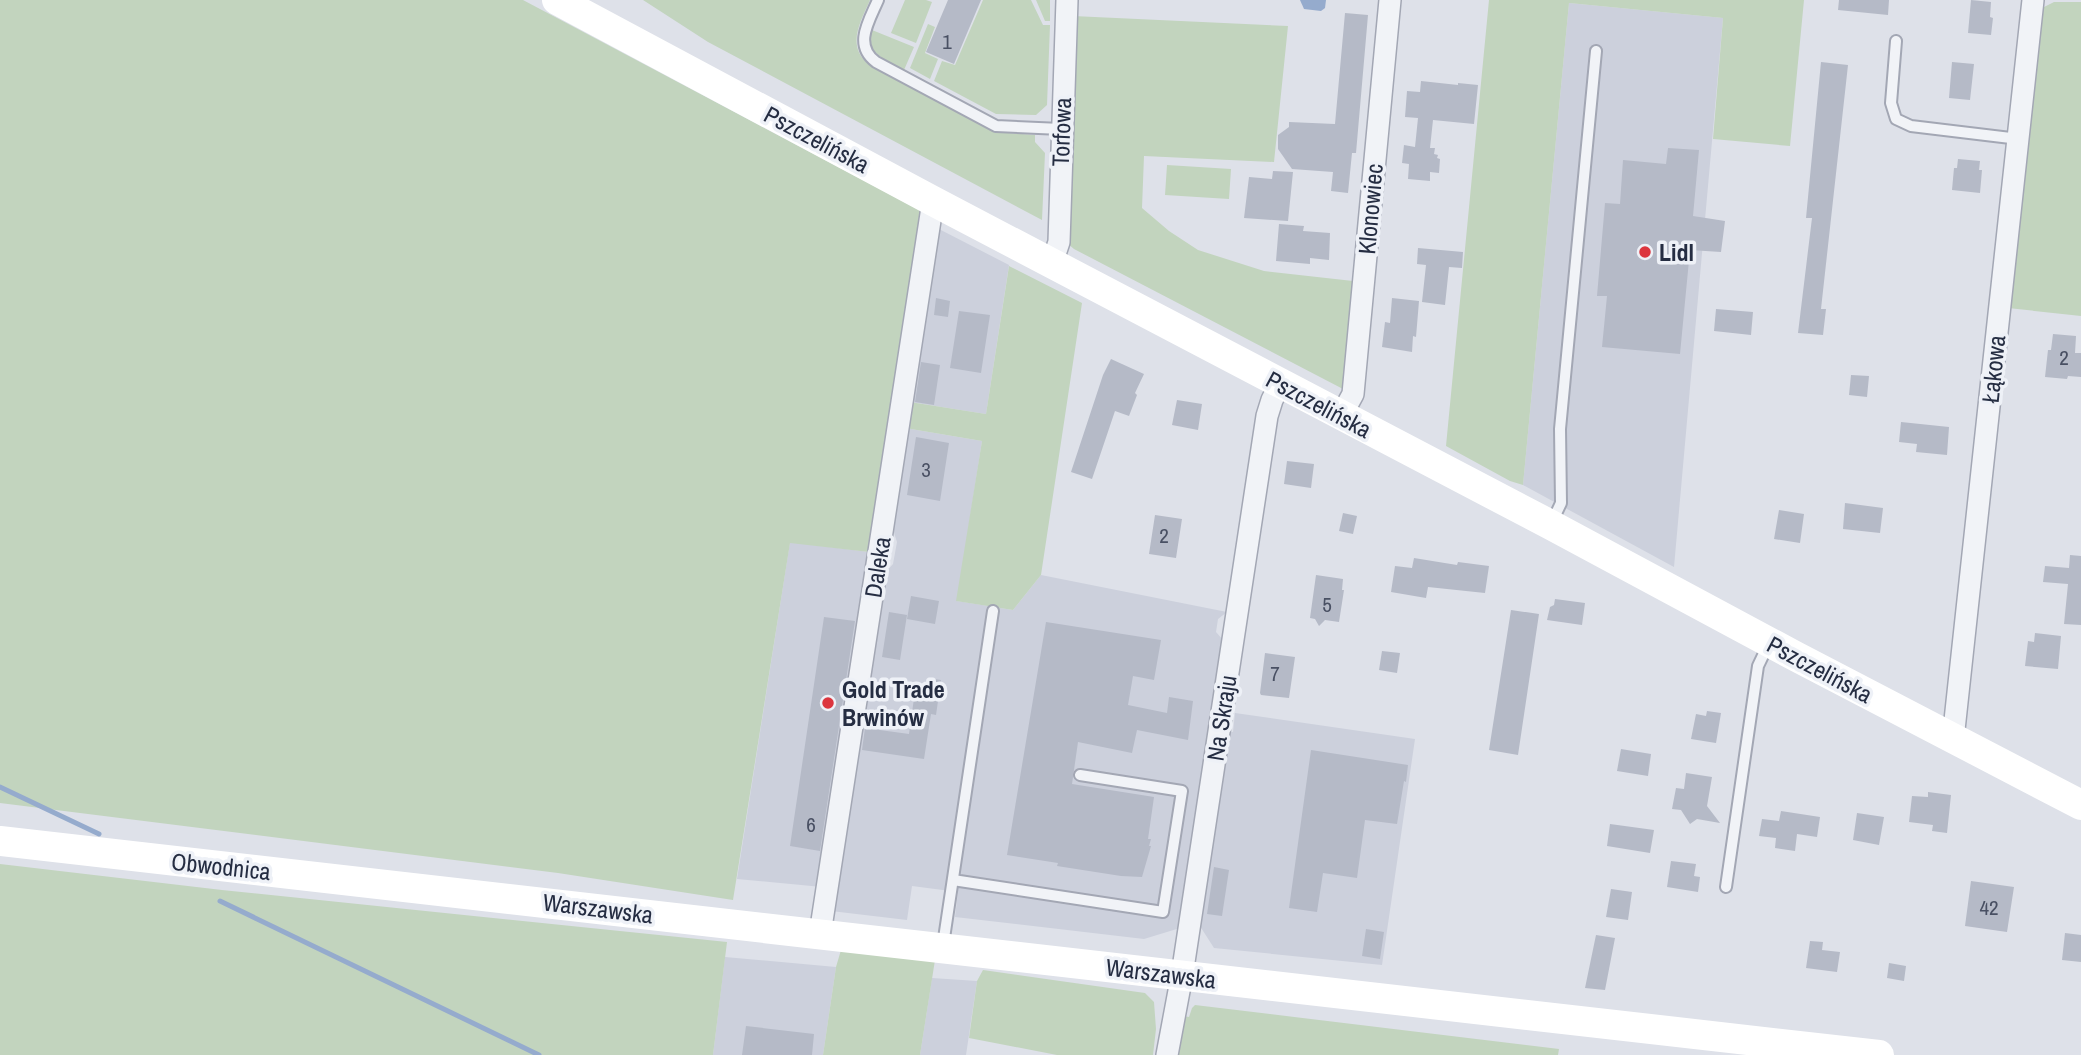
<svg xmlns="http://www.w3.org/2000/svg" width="2081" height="1055" viewBox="0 0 2081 1055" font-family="'Archivo Narrow',sans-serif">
	<rect width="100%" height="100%" fill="#dee1e9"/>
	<path fill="#ccd0dc" d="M1569 3 1723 18 1674 567 1523 485Z
		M937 228 1009 265 986 414 910 402Z
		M905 428 982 441 957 601 1013 610 1041 575 1227 612 1218 619 1216 632 1223 640 1180 928 1144 939 955 917 958 892 912 886 907 920 831 911 883 575 893 564 897 542 891 523Z
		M790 542 869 552 822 887 737 879Z
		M1235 713 1415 739 1382 965 1214 948 1198 923 1227 731 1233 732Z
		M725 957 836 967 823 1055H713Z
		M932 978 977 981 966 1055H920Z"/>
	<path fill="#c2d4be" d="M0 0H523L923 212 869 552 790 543 733 900 558 873 0 803Z
		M643 0H870C860 23 846 46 869 65L995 132 1035 135V142L1045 153 1042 220 708 42Z
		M905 0H926L932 2 916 43 891 33Z
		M983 0H1031L1043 25H1050L1047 105 1036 115 996 114 934 81 942 61 955 65Z
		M1036 0H1050V21H1045Z
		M1489 0H1804L1790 146 1713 139 1723 18 1569 3 1523 485 1510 481 1446 446Z
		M2054 2H2081V316L2008 308 2039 13 2044 7Z
		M1073 16 1288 26 1274 162 1144 156 1142 208 1169 231 1198 250 1264 271 1353 281 1343 389 1074 249 1068 244Z
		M928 24 935 27 925 53 938 59 930 79 910 68Z
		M872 30 914 47 904 70C888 61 863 53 872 30Z
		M1167 165 1231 169 1229 199 1165 195Z
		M1009 266 1082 303 1041 575 1013 610 956 601 982 441 905 428 910 402 986 414Z
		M0 864 222 890 727 942 713 1055H0Z
		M841 950 935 960 920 1055H823L836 967Z
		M983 970 1145 993 1154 1002 1156 1029 1153 1055H1057L969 1038 977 981Z
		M1195 1005 1559 1049 1558 1055H1177L1183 1016 1189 1017 1192 1008Z"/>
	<path fill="#95abcd" d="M1300 0H1326L1325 8 1321 11 1304 9Z"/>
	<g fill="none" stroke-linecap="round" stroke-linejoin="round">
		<path stroke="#95abcd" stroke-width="5" d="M0 787 99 834
			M220 901 539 1055"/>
	</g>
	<path fill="#b5bac7" d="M948 0H981L954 64 926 52Z
		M1839 0H1889L1888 15 1838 10Z
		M1971 0 1991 2 1990 17 1993 18 1991 35 1968 33Z
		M1345 13 1368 15 1356 153H1352L1348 193 1331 191 1333 172 1292 169 1278 149V135L1289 127V122L1335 124Z
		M1821 62 1848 65 1821 309H1826L1823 335 1798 333 1812 218H1806Z
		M1952 62 1974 64 1970 100 1949 98Z
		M1421 81 1458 85V83L1478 85 1474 124 1433 120 1430 148H1435L1434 154 1438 155 1437 158 1440 159 1439 173 1430 172V181L1408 179 1409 164 1402 163 1404 145 1415 147 1418 118 1405 117 1407 91 1420 92Z
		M1668 148 1699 150 1693 216 1725 221 1721 252 1690 250 1680 354 1602 347 1607 296H1597L1605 203 1620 204 1623 160 1666 164Z
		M1958 159 1980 161 1979 170H1982L1980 193 1952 190 1954 168H1957Z
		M1273 171 1293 172 1288 221 1244 218 1249 177 1272 179Z
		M1279 224 1304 226 1303 231 1330 233 1329 260 1310 258V264L1276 261Z
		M1418 248 1463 252 1462 268 1449 267 1445 305 1422 302 1426 265 1417 264Z
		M936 298 950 301 948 317 934 315Z
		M1392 298 1419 301 1416 337 1413 336 1412 352 1382 347 1385 322 1390 323Z
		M1716 309 1753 312 1751 335 1714 331Z
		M959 311 990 315 981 373 950 368Z
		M2053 334 2076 336 2075 353H2081V377L2068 376 2067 379 2045 377 2048 350H2051Z
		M1111 359 1144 374 1135 393 1137 395 1129 416 1115 411 1092 479 1071 472 1103 375Z
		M921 362 940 365 934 405 915 402Z
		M1851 375 1869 376 1867 397 1849 395Z
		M1177 400 1202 404 1198 430 1172 425Z
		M1901 422 1949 427 1947 455 1916 452 1917 444 1899 442Z
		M916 437 949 443 940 501 907 495Z
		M1287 461 1314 464 1311 488 1284 484Z
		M1845 503 1883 508 1880 533 1843 529Z
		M1779 510 1804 514 1800 543 1774 539Z
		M1343 513 1357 516 1353 534 1339 531Z
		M1155 515 1182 519 1176 558 1149 554Z
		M2070 555 2081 556V625L2064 624 2068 584 2043 582 2045 566 2069 568Z
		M1414 558 1457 565 1458 562 1489 566 1485 593 1428 587 1426 598 1391 592 1395 566 1412 568Z
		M1316 575 1343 579 1342 590H1344L1339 622 1325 620 1319 626 1315 619 1310 618Z
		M911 596 939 601 935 624 907 619Z
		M1555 599 1585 603 1582 625 1547 620 1550 607 1554 605Z
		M1511 610 1539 614 1518 755 1489 750Z
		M889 612 907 615 900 660 882 657Z
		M824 617 855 621 820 851 790 846Z
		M1046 622 1161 640 1154 680 1133 676 1128 705 1167 713 1169 697 1193 701 1188 740 1137 730 1132 753 1078 742 1072 784 1154 797 1148 839H1151L1149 846H1151L1142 877 1121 876 1057 866 1058 863 1007 855Z
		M2035 633 2061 636 2058 669 2025 666 2028 641 2034 642Z
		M1382 651 1400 653 1397 673 1379 670Z
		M1265 653 1295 657 1289 698 1261 695 1260 693Z
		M927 678 941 680 936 715 931 714 924 759 862 750 865 728 909 734 916 684 926 685Z
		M1707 711 1721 713 1716 743 1691 739 1696 714 1706 716Z
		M1621 749 1651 754 1648 776 1617 771Z
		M1311 750 1408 765 1406 782 1404 781 1397 824 1365 820 1357 878 1323 873 1317 912 1289 908Z
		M1686 773 1712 777 1707 806 1720 823 1697 819 1690 824 1681 810 1672 809 1676 788 1684 789Z
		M1928 792 1951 795 1947 833 1932 831 1933 825 1909 822 1912 796 1928 797Z
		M1781 811 1820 817 1817 837 1797 834 1795 851 1775 848 1776 838 1759 836 1762 819 1779 821Z
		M1857 813 1884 817 1879 845 1853 840Z
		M1610 824 1654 830 1650 853 1607 846Z
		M1671 861 1696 864 1694 876 1700 877 1698 892 1667 887Z
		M1214 867 1229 870 1222 916 1207 914Z
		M1971 881 2014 887 2007 932 1965 926Z
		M1611 889 1632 892 1628 920 1606 917Z
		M1366 929 1384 932 1380 959 1362 956Z
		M2065 933 2081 935V962L2062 960Z
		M1596 935 1615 938 1605 990 1585 988Z
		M1810 941 1823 942 1822 950 1840 952 1837 972 1806 968Z
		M1889 963 1906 966 1904 981 1887 978Z
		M746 1026 814 1034 812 1055H742Z"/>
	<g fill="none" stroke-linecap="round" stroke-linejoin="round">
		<defs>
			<path id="service" d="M878 0C869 21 853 45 876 62L996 126 1061 129
				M1896 41 1891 103 1896 119 1911 126 2019 139
				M1552 522 1561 503 1560 429 1596 51
				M953 880 1163 912 1182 791 1080 775
				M1726 887 1758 666 1768 645
				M943 945 993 611"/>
			<path id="minor" d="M1052 263 1059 242 1067 0
				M1341 416 1353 394 1390 0
				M1953 739 2033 0
				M820 934 933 201
				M1167 1055 1182 975 1267 416 1272 400 1280 384"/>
		</defs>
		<use href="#service" stroke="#a3a7b4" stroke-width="14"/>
		<use href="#minor" stroke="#a3a7b4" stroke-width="24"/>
		<use href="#service" stroke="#f1f3f7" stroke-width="10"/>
		<use href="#minor" stroke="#f1f3f7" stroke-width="21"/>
		<path stroke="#fff" stroke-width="30" d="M557 0 933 201 1551 525 1795 656 2081 805
			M0 841 1879 1055"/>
	</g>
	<g fill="#dc353e" stroke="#eef1f7" stroke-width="2.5">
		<circle cx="1645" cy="252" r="7"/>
		<circle cx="828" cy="703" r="7"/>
	</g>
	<g text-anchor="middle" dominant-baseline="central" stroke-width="7" stroke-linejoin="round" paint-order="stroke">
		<g font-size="21" fill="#495063">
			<text x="947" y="41">1</text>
			<text x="2064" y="357">2</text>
			<text x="926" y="469">3</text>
			<text x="1164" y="535">2</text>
			<text x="1327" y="604">5</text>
			<text x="1275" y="673">7</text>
			<text x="811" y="824">6</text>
			<text x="1989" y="907">42</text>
		</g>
		<g font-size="24" fill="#252d42" stroke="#eef1f7">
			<text transform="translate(1061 132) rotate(-88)">Torfowa</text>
			<text transform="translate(817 139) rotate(28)">Pszczelińska</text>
			<text transform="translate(1370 209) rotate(-85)">Klonowiec</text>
			<text transform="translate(1993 369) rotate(-84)">Łąkowa</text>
			<text transform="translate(1319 404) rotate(28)">Pszczelińska</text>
			<text transform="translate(877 567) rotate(-81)">Daleka</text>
			<text transform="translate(1820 669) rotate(28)">Pszczelińska</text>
			<text transform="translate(1221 718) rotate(-81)">Na Skraju</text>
			<text transform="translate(221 866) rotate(6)">Obwodnica</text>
			<text transform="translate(598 908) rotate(7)">Warszawska</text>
			<text transform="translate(1161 973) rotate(7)">Warszawska</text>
		</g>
		<g font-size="24" font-weight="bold" fill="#252d42" stroke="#eef1f7" text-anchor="start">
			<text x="1659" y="252">Lidl</text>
			<text x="842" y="689">Gold Trade<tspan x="842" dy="28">Brwinów</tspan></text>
		</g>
	</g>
</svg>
